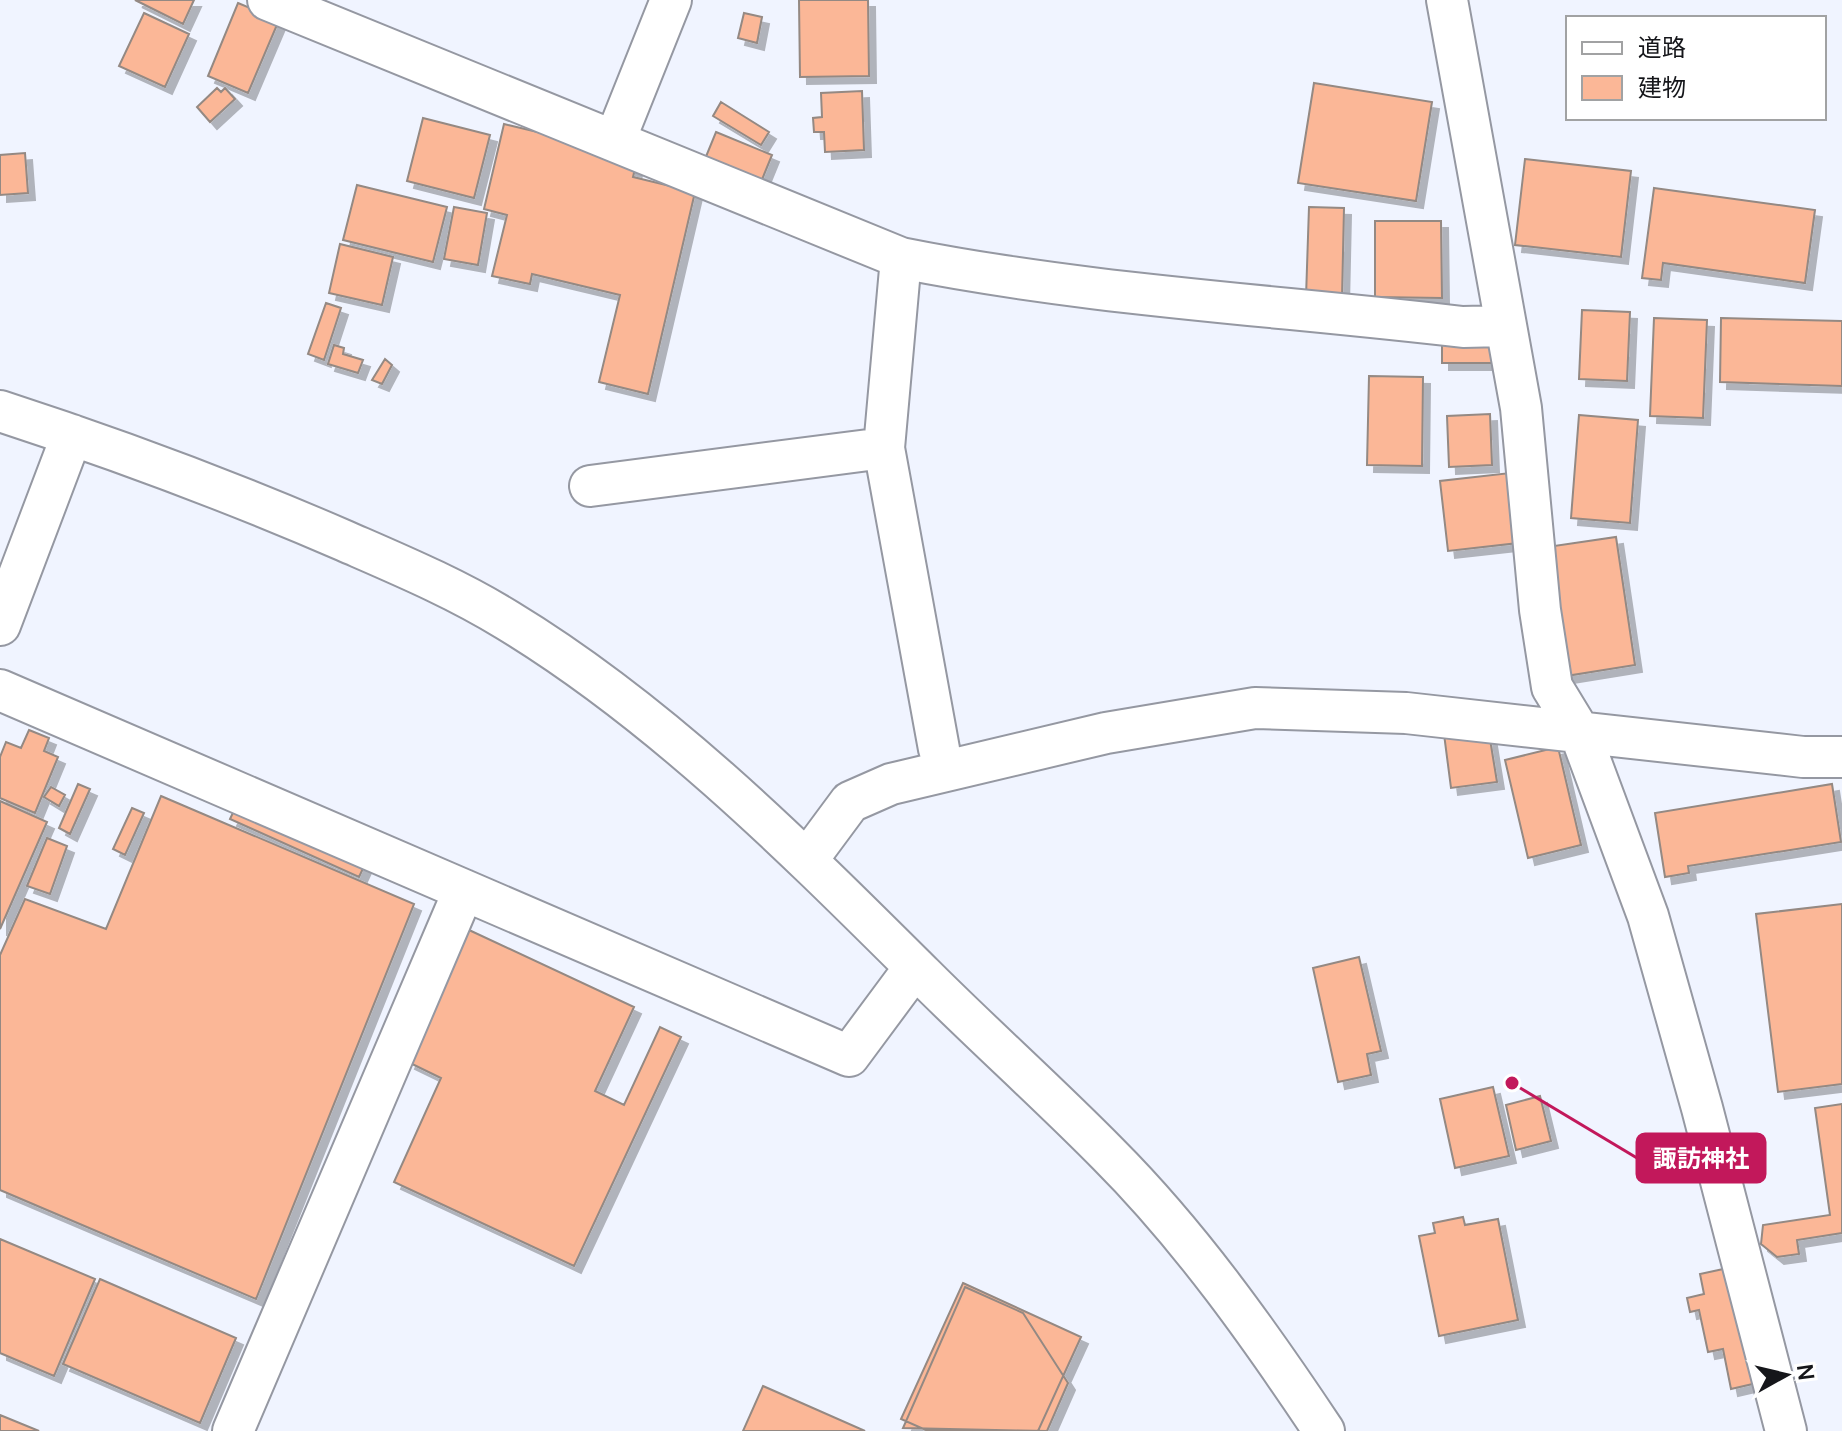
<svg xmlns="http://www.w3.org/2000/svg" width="1842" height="1431" viewBox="0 0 1842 1431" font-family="Manrope,'Noto Sans JP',sans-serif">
	<defs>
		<filter id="shadow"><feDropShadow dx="7" dy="7" stdDeviation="0" flood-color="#0004"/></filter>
	</defs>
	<rect width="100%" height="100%" fill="#f0f4ff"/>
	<path fill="#fbb797" stroke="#948983" stroke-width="2" filter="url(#shadow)" d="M135 0H194L183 24Z
		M799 0H868L869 76 800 77Z
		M238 3 279 20 248 93 208 76Z
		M144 13 189 34 165 87 119 66Z
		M744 13 762 17 757 43 738 38Z
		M1314 83 1432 102 1416 201 1298 183Z
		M217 88 221 92 225 88 235 99 210 122 197 107Z
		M862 91 864 150 825 152 824 132H814L813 118 822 117 821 93Z
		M721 102 769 132 761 145 713 116Z
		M423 118 490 135 474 198 407 181Z
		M504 124 638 156 633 177 695 192 648 394 599 382 620 295 532 274 530 284 492 276 507 215 484 209Z
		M716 132 772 155 761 182 705 159Z
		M25 153 28 193 0 195V155Z
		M1525 159 1631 171 1621 257 1515 245Z
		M357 185 447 207 433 262 343 240Z
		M1654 188 1815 210 1805 283 1663 263 1661 280 1642 278Z
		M454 207 487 213 478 265 444 259Z
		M1309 207 1344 208 1342 298 1306 297Z
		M1375 221H1441L1442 298 1375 297Z
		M340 244 393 257 382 305 329 293Z
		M326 303 341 308 324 360 308 354Z
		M1582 310 1630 312 1627 381 1579 379Z
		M1654 318 1707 320 1703 418 1650 416Z
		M1721 318 1842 321V386L1720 382Z
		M1442 337 1497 338V363H1442Z
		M334 345 344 348 343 354 363 360 358 373 328 364Z
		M385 359 392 365 382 384 372 380Z
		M1369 376 1423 377 1422 466 1367 465Z
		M1490 414 1492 465 1449 467 1447 416Z
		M1579 415 1638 420 1630 523 1571 518Z
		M1510 473 1518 543 1448 551 1440 481Z
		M1616 537 1635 665 1566 676 1547 547Z
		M1488 727 1497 782 1451 788 1444 734Z
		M29 730 49 738 44 751 58 757 35 813 0 798V757L6 742 21 748Z
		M1558 747 1581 845 1528 858 1505 760Z
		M78 784 90 789 70 834 59 828Z
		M1832 784 1841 842 1688 866 1689 873 1665 877 1655 813Z
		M51 787 65 795 59 806 44 797Z
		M161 796 414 904 256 1299 0 1190V955L25 899 106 929Z
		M0 801 47 822 0 929Z
		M237 804 366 862 359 877 230 819Z
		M132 808 144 813 125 855 113 849Z
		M47 838 67 846 50 894 27 886Z
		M1842 904V1084L1778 1092 1756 914Z
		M469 930 634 1007 595 1091 624 1105 660 1027 681 1037 574 1266 394 1182 441 1078 408 1062Z
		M1359 957 1381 1051 1367 1054 1371 1075 1338 1082 1313 968Z
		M1493 1087 1509 1156 1455 1168 1440 1099Z
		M1540 1096 1551 1141 1516 1150 1506 1105Z
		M1842 1104V1233L1797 1240 1799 1254 1777 1257 1761 1244 1763 1225 1830 1215 1815 1108Z
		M1463 1217 1465 1225 1498 1219 1518 1320 1439 1336 1419 1236 1435 1233 1433 1223Z
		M0 1239 95 1279 54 1376 0 1353Z
		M1728 1268 1757 1383 1731 1389 1723 1349 1708 1352 1699 1310 1690 1312 1687 1298 1704 1294 1700 1274Z
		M100 1279 236 1338 200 1423 63 1364Z
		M963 1283 1081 1337 1038 1431H928L901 1419Z
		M965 1287 1023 1313 1068 1383 1047 1431 903 1428Z
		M763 1386 865 1431H743Z
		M0 1415 39 1431H0Z"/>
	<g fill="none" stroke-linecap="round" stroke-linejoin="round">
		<defs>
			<path id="minor" d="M268 0 901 258C1086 295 1276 305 1463 327L1504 326
				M1447 0 1521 408 1540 610 1552 687 1580 733 1648 916 1702 1108 1786 1431
				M615 140 671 0
				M901 258 884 448 939 749
				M0 411C117 449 232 492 345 541 400 565 455 588 507 620 662 714 795 848 923 975 984 1036 1048 1093 1108 1154 1190 1236 1260 1335 1324 1431
				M590 486 884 448
				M0 625 72 435
				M0 690 849 1056 915 967
				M807 860 850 802 891 784 1106 733 1255 708 1406 713 1803 757H1842
				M233 1431 464 890"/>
		</defs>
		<use href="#minor" stroke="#9598a2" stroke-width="44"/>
		<use href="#minor" stroke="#fff" stroke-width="40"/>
	</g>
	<path fill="none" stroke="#c2185b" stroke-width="3" d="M1512 1083L1637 1158"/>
	<circle fill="#c2185b" stroke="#fff" stroke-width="3" cx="1512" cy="1083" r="8"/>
	<rect fill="#c2185b" stroke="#c2185b" stroke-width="3" x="1637" y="1134" width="128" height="48" rx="8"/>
	<g font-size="24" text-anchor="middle" font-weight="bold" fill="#fff">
		<text x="1701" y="1167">諏訪神社</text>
	</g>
	<rect x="1566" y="16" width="260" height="104" fill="#ffffff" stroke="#a1a2a3" stroke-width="2"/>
	<rect x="1582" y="42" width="40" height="12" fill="#ffffff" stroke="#a1a2a3" stroke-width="2"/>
	<text x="1638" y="56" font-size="24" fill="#15161a">道路</text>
	<rect x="1582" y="76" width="40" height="24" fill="#fbb797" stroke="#a1a2a3" stroke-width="2"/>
	<text x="1638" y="96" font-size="24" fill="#15161a">建物</text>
	<g transform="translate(1786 1375) rotate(82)" stroke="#ffffff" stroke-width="6" paint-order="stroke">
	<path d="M0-6L14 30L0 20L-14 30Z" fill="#15161a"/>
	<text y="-12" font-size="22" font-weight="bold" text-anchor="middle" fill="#15161a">N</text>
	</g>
</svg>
